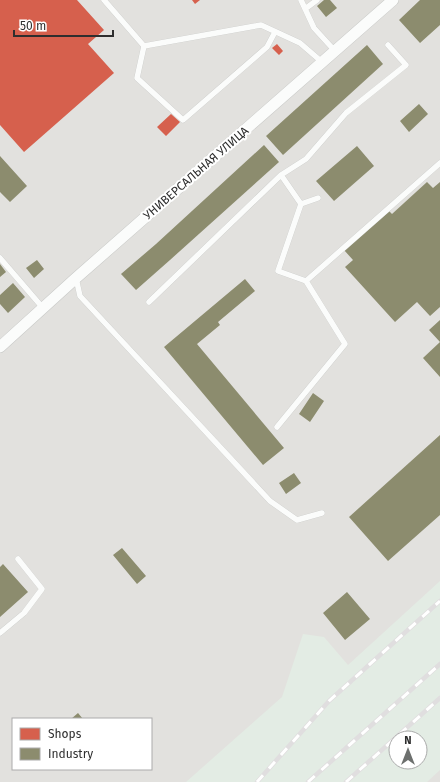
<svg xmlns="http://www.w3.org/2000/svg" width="440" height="782" viewBox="0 0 440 782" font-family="'Fira Sans',sans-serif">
	<rect width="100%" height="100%" fill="#e3ece4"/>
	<path fill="#e2e1de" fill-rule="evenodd" d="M0 0H440V581L348 665 324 637 303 634 282 697 186 782H0ZM13 719H151V769H13Z
		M440 770V782H427Z"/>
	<path fill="#d6604d" d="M0 0H77L104 30 88 44 114 73 24 152 0 125Z
		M192 0H200L195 4Z
		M277 44 283 51 279 55 272 48Z
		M171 114 180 122 166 136 157 127Z"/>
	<path fill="#8c8c6e" d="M324 0H330L337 8 326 17 317 6Z
		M420 0H440V25L420 43 399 20Z
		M367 45 383 64 283 155 266 136Z
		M419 104 428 114 409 132 400 121Z
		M264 145 279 162 170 260 136 290 121 274 156 244Z
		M357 146 374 166 334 201 316 181Z
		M0 156 27 186 10 202 0 192Z
		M427 182 433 188 440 182V307L430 316 417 302 395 322 345 267 353 260 344 250 388 210 392 214Z
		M37 260 44 269 34 278 26 268Z
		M0 264 6 272 0 277Z
		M245 279 255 291 218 322 220 325 197 344 284 448 263 465 164 347Z
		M13 283 25 297 8 313 0 304V295Z
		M440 320V377L423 358 440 342 429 330Z
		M313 393 324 401 310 422 299 414Z
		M440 435V515L388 561 349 517Z
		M294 473 301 483 286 494 279 483Z
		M122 548 146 576 137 584 113 555Z
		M3 564 28 592 0 617V567Z
		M347 592 370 619 345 640 323 613Z
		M78 713 83 719H71Z"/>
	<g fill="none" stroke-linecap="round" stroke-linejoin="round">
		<defs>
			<path id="service" d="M104 0 144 46 261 25 300 43 322 62
				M301 0 314 28 335 51
				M305 9 317 0
				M144 46 137 78 183 120 267 47 275 32
				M281 175 306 159 346 113 406 65 388 45
				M301 204 318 198
				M0 258 43 308
				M76 278 80 296 270 501 297 520 322 513
				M149 302 281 175 301 204 278 271 306 281
				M277 427 345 344 306 281 440 163
				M0 633 24 613 42 589 18 559"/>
			<path id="minor" d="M0 347 76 278 393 0"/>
		</defs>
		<use href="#service" stroke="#c8c9c7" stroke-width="6"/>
		<use href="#minor" stroke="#c8c9c7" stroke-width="12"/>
		<use href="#service" stroke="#fbfcfb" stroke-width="5.5"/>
		<use href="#minor" stroke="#fbfcfb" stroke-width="11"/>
		<defs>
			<path id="rail" d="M257 782 329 701 440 601
				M308 782 440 664
				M346 782 440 698"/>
		</defs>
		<use href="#rail" stroke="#e0dedf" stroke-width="4.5"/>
		<use href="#rail" stroke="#fff" stroke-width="3" stroke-dasharray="9" stroke-linecap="butt"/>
	</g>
	<g text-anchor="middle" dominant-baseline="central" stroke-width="4" stroke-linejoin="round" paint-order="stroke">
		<g font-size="12" fill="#2e2e2e" stroke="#fff">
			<text transform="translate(196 173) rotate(-41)">УНИВЕРСАЛЬНАЯ УЛИЦА</text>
		</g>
	</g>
	<rect x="12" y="718" width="140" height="52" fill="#ffffff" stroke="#ababab"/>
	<rect x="20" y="728" width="20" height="12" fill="#d6604d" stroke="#ababab"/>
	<text x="48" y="738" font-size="12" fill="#2e2e2e">Shops</text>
	<rect x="20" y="748" width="20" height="12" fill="#8c8c6e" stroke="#ababab"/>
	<text x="48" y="758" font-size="12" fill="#2e2e2e">Industry</text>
	<g transform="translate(408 750)"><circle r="19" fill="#ffffff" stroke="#ababab"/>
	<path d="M0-3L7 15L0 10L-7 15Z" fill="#6d706e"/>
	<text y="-6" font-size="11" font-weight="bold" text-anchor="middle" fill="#2e2e2e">N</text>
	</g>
	<path d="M14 30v6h99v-6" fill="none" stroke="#2e2e2e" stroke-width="2"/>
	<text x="20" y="30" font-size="12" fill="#2e2e2e" stroke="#ffffff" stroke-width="3" paint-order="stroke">50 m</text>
</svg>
